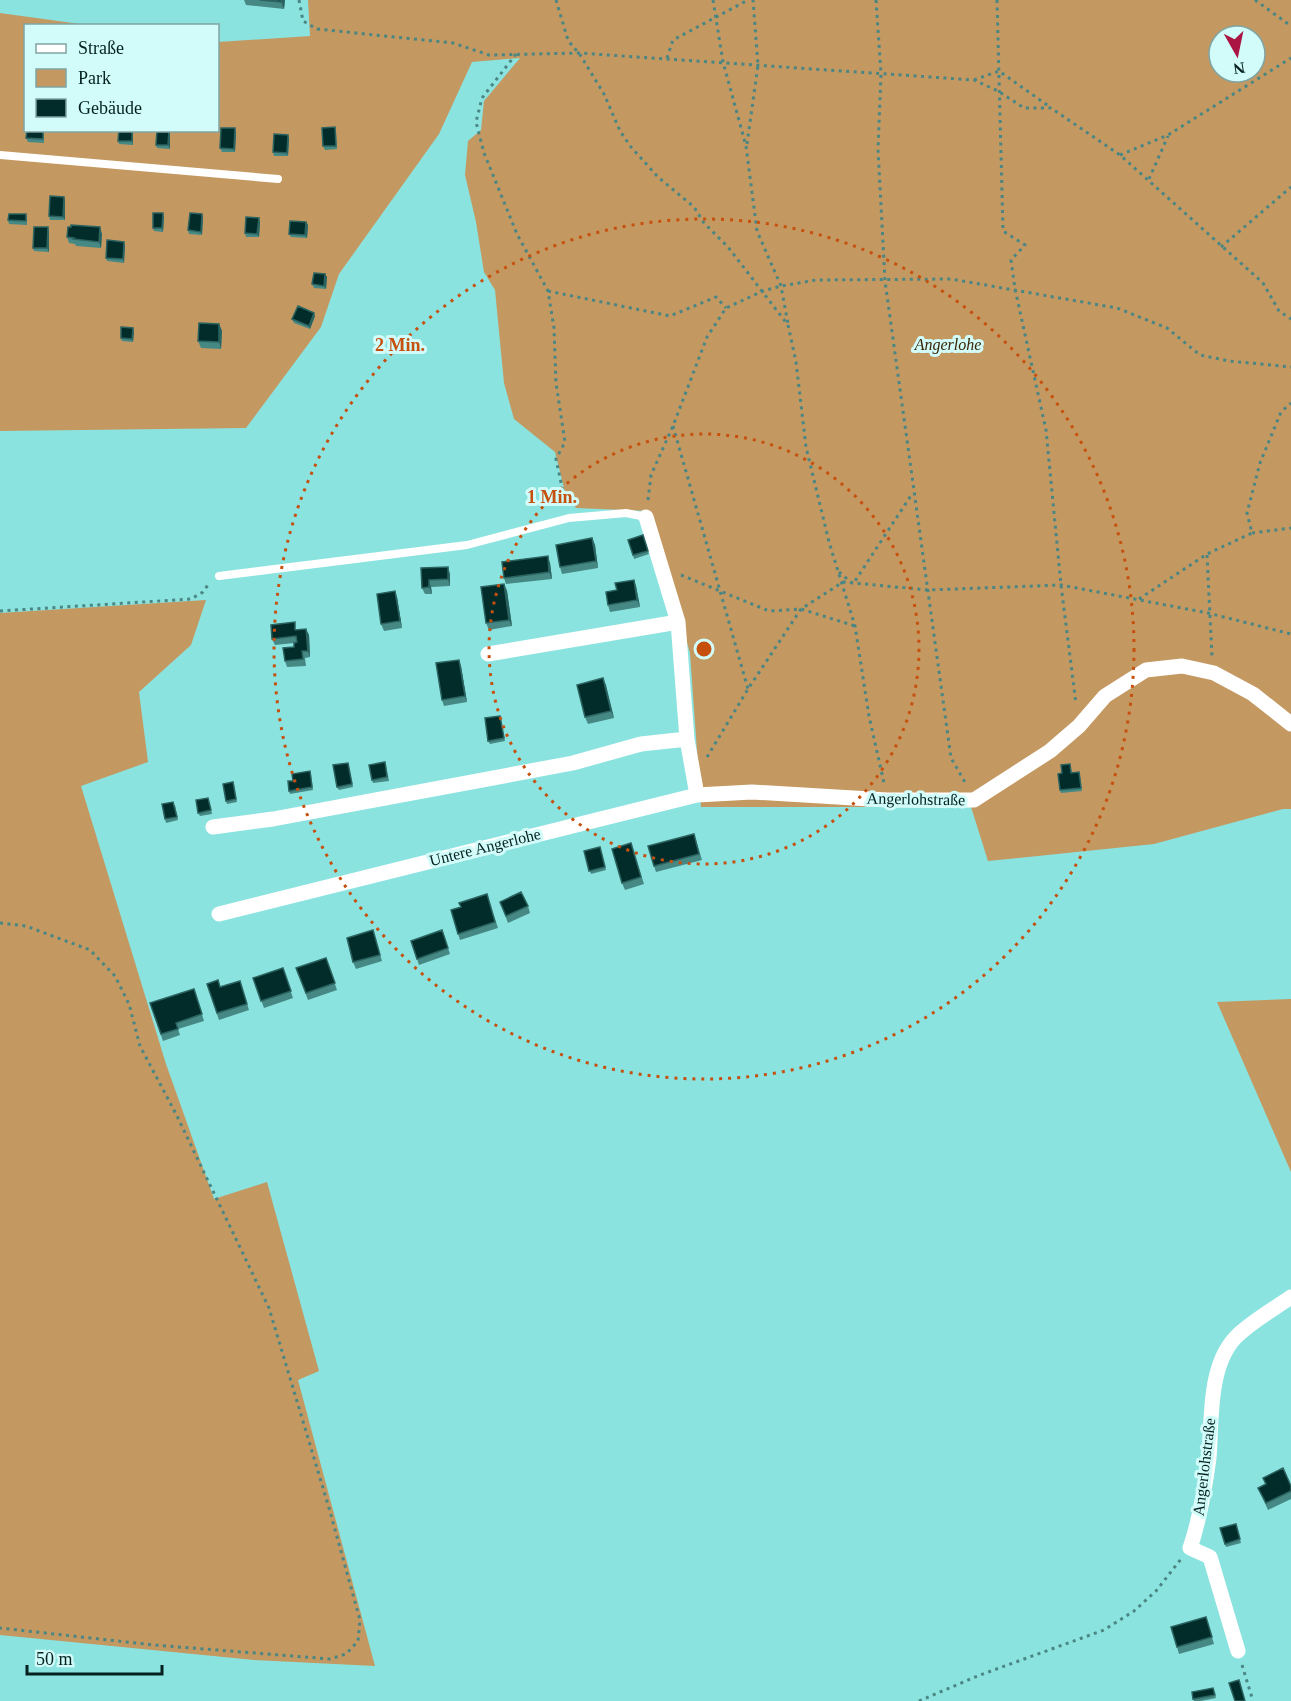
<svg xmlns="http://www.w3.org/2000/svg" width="1291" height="1701" viewBox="0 0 1291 1701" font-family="'Times New Roman',serif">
	<rect width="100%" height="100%" fill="#8be3df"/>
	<path fill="#c49861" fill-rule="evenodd" d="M308 0H1291V809H1283L1154 844 988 861 971 807H701L690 653 648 511 576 508 565 492 555 452 514 419 504 383 495 290 484 272 476 222 465 175 468 141 481 130 484 101 520 58 472 62 439 134 339 274 321 327 246 428 0 431V13L87 25 26 26V130H218V42L310 36ZM1219 36H1255V72H1219Z
		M206 600 191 645 139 692 148 762 81 786 166 1064 214 1199 267 1182 319 1371 298 1380 375 1666 254 1660 0 1635V613Z
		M1291 999V1172L1217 1002Z"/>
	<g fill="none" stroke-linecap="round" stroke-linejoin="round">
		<path stroke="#4a8683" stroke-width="3" stroke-dasharray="3 4.5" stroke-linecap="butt" d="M299 0 303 21 317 29 453 43 489 55 579 53 974 80 998 91 1024 108H1051L1120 155 1263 283 1279 311 1291 319
			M556 0 567 37 572 46 579 53 604 94 620 131 631 147 658 177 694 207 704 223 728 247 788 325 796 362 806 447 829 542 855 626 869 716 884 783
			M713 0 723 62 746 146 757 231 781 286 788 324
			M876 0 881 74 878 149 885 281 951 758 966 784
			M997 0 1003 231 1025 245 1011 260 1015 289 1046 430 1061 585 1076 704
			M1255 0 1291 26
			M516 54 482 98 476 122 484 153 517 234 548 291 554 328 556 383 565 442 556 459 566 506
			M667 58 673 40 748 0
			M974 80 999 71 1050 107
			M747 144 758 65 753 0
			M1120 155 1168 135 1291 58
			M1149 179 1168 136
			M1221 247 1291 187
			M548 291 670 316 716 297 726 308
			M673 426 748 689
			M648 500 651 475 673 426 707 337 726 308 763 291 781 286 816 280 951 279 1117 308 1167 328 1200 355 1229 361 1291 367
			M1252 533 1291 528
			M1207 555 1212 656
			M839 572 853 584 912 494
			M681 575 769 611 801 609 855 626
			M1139 599 1207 554 1252 533 1247 513 1260 463 1281 412 1291 403
			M0 611 191 599 203 592 210 582
			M707 757 748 689 801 609 843 582 928 590 1061 585 1208 613 1291 634
			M0 923 26 926 90 950 115 976 129 1004 140 1046 177 1116 269 1308 329 1508 360 1620 358 1641 346 1654 330 1659 154 1645 0 1628
			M1242 1665 1253 1701
			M919 1701 980 1675 1104 1630 1134 1611 1156 1591 1181 1559"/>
		<path stroke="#fff" stroke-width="8" d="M0 155 278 179
			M219 576 467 545 569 518 626 513 646 517"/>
		<path stroke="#fff" stroke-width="15" d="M646 517 678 622 687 739 697 795
			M488 654 678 622
			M213 827 273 819 573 763 641 744 687 739
			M219 914 697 795 752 792 887 800H974L1050 751 1079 726 1105 696 1146 670 1182 666 1214 673 1253 694 1291 724
			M1238 1651 1210 1557 1190 1548C1200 1519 1205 1488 1209 1458 1212 1421 1208 1367 1235 1338 1249 1323 1274 1309 1291 1297"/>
	</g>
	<path fill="#468884" d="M244 0H285L284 9 246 5Z
		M335 127 336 131 337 149 325 150 323 146Z
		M44 130V143L28 142 26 138Z
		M133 130V145L119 144 118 141Z
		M170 130V149L157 148 156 145Z
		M236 132 235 152H222L220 148Z
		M289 138 288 156H274L273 152Z
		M65 200V220H50L49 216Z
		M26 214 27 218V225L9 224 8 220Z
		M164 217 163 232 154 231 153 228Z
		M203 217 202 235 189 234 188 230Z
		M260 222 259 237H246L245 233Z
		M306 222 308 225 307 238 291 237 289 234Z
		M49 231V252L34 251 33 248Z
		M102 234 101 248 76 246 75 244 69 243 67 237Z
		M125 245 124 263 107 261 106 258Z
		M325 274 327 277 326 289 314 288 312 284Z
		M315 316 310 329 294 323 292 319Z
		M219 324 222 331 221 349 201 348 198 341Z
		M133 328 134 332 133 342 122 341 121 338Z
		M643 535 649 554 634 559 633 555Z
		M592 538 595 545 598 568 562 574 560 567Z
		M550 563 552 579 506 584 504 578Z
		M421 568 450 574V586L431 587 432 594H425L422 588Z
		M504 584 507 591 512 626 489 630 486 623Z
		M636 586 640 607 610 612 608 605 617 590Z
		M397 597 402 628 384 631 381 624Z
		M306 629 309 635 310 657 305 658 306 666 287 667 285 661 294 647V643L275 645 272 639 297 630Z
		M461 666 467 702 444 706 442 700Z
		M603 678 614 718 588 724 585 717Z
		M500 716 505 741 490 744 488 741Z
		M348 763 353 787 339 790 337 787Z
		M1070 764 1072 772 1080 775 1082 791 1061 793 1060 790 1062 773Z
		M386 765 389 781 373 783 372 780Z
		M311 774 313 790 290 794 289 791 293 781Z
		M234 785 237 802 227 804 226 801Z
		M209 801 212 814 200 816 198 813Z
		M175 805 178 820 166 823 165 819Z
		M696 840 702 860 656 872 654 866Z
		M631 843 644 884 625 890 622 883Z
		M600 847 606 870 591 874 584 851Z
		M487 894 498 928 460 940 451 910 461 907Z
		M500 902 528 906 530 913 508 923Z
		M442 930 450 954 419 965 411 941Z
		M375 937 382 961 356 969 353 962Z
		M326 958 337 990 308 1000 296 968Z
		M283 968 293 998 264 1008 253 978Z
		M240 981 249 1010 219 1020 207 984 221 987Z
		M194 989 204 1021 178 1029 180 1035 163 1041 150 1003Z
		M1263 1478 1291 1486V1499L1268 1510 1258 1488 1265 1484Z
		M1236 1524 1241 1543 1226 1547 1225 1544Z
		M1206 1617 1214 1644 1179 1654 1177 1647Z
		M1214 1691 1216 1698 1201 1701H1194L1193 1699Z"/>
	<path fill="#2b6360" d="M282 0H285L284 9 281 2Z
		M235 128 236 132 235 152 234 149Z
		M132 130H133V145L132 141Z
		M169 130H170V149L168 145Z
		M288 135 289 138 288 156 287 153Z
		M64 197 65 200V220L63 217Z
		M163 213 164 217 163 232 162 228Z
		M202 214 203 217 202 235 201 232Z
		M259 218 260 222 259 237 257 234Z
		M306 222 308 225 307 238 305 235Z
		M48 227 49 231V252L47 248Z
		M100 227 102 234 101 248 99 242Z
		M124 242 125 245 124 263 123 259Z
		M325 274 327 277 326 289 324 286Z
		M314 313 315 316 310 329 309 326Z
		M219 324 222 331 221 349 219 342Z
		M133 328 134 332 133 342 132 339Z
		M592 538 595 545 598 568 596 561Z
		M548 556 550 563 552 579 549 572Z
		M448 567 450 574V586L448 579Z
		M429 580 431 587 432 594 429 587Z
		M634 580 636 586 640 607 637 600Z
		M504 584 507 591 512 626 509 620Z
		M395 591 397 597 402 628 400 621Z
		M306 629 309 635 310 657 308 651Z
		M459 660 461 666 467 702 465 696Z
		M603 678 606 685 614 718 611 711Z"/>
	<path fill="#022c2a" stroke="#2b6360" stroke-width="1.5" d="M260 0H282L281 2Z
		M335 127 336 146H323L322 128Z
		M221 128H235L234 149 220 148Z
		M27 130H43V139L26 138Z
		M119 130H132V141H118Z
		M157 130H169L168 145H156Z
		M274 134 288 135 287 153 273 152Z
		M50 196 64 197 63 217 49 216Z
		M153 213H163L162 228H153Z
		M190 213 202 214 201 232 188 230Z
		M9 214H26V221L8 220Z
		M246 217 259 218 257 234 245 233Z
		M290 221 306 222 305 235 289 234Z
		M71 225 100 227 99 242 73 239 74 238 67 237 68 227H71Z
		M34 227H48L47 248H33Z
		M107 240 124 242 123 259 106 258Z
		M314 273 325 274 324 286 312 284Z
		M298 306 314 313 309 326 292 319Z
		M199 323 219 324V342L198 341Z
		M121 327 133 328 132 339 121 338Z
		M643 535 648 551 633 555 628 540Z
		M592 538 596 561 560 567 556 545Z
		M548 556 549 572 504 578 502 562Z
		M448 567V579L429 580V587L422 588 421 568Z
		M634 580 637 600 608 605 606 592 617 590 615 583Z
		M504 584 509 620 486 623 481 587Z
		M395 591 400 621 381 624 377 594Z
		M295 622V630L306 629 308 651H302L303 659 285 661 283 648 294 647V643L297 642 296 636 272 639 271 625Z
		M459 660 465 696 442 700 436 663Z
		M603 678 611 711 585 717 577 685Z
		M500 716 504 738 488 741 485 718Z
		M385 762 387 777 372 780 369 765Z
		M348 763 352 784 337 787 333 765Z
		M1070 764 1071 773 1079 772 1081 788 1060 790 1058 774 1062 773 1061 765Z
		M310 771 312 787 289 791 288 781H293L292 774Z
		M233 782 236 799 226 801 223 784Z
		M208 798 211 810 198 813 196 800Z
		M173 802 177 817 165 819 162 804Z
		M694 834 699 854 654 866 648 846Z
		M631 843 641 877 622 883 612 849Z
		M600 847 605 867 589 871 584 851Z
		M521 892 528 906 506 916 500 902Z
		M487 894 495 922 458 934 451 910 461 907 459 903Z
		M373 930 380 955 353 962 347 938Z
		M442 930 448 948 417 959 411 941Z
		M326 958 335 983 306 993 296 968Z
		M283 968 291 991 261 1001 253 978Z
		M218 980 220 987 240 981 247 1004 217 1013 207 984Z
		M194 989 202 1014 176 1023 178 1029 161 1034 150 1003Z
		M1283 1468 1291 1486V1491L1266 1503 1258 1488 1266 1484 1263 1478Z
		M1236 1524 1240 1539 1225 1544 1220 1528Z
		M1206 1617 1212 1637 1177 1647 1171 1627Z
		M1239 1680 1245 1701H1235L1229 1683Z
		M1213 1688 1215 1695 1193 1699 1192 1692Z"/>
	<g fill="none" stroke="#c6510f" stroke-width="3" stroke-dasharray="3 6">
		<circle cx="704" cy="649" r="215"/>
		<circle cx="704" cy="649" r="430"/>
	</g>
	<g text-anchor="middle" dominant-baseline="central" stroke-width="6" stroke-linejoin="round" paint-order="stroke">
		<g font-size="16" font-style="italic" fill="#3a2404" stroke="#d2fcf9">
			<text x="948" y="344">Angerlohe</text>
		</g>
		<g font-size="16" fill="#042120" stroke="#d2fcf9">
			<text transform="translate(916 799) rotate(1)">Angerlohstraße</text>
			<text transform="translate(485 847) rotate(-14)">Untere Angerlohe</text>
			<text transform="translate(1204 1467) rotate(-83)">Angerlohstraße</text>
		</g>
	</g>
	<circle cx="704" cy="649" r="9" fill="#c6510f" stroke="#d2fcf9" stroke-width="3"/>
	<g font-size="18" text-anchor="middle" font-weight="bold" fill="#c6510f" stroke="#d2fcf9" stroke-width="6" stroke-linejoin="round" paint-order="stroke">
		<text x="400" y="351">2 Min.</text>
		<text x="552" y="503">1 Min.</text>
	</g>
	<rect x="24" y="24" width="195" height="108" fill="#d2fcf9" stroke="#80a4a2" stroke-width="1.5"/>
	<rect x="36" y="44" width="30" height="9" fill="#ffffff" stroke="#80a4a2" stroke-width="1.5"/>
	<text x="78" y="54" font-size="18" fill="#042120">Straße</text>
	<rect x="36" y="69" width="30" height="18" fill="#c49861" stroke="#80a4a2" stroke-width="1.5"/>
	<text x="78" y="84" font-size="18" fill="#042120">Park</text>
	<rect x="36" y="99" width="30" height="18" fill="#022c2a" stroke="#80a4a2" stroke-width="1.5"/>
	<text x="78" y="114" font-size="18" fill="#042120">Gebäude</text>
	<g transform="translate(1237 54) rotate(171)"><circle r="28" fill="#d2fcf9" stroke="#80a4a2" stroke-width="1.5"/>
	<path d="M0-4.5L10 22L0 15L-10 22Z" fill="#aa1543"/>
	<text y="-9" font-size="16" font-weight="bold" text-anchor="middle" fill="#042120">N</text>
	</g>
	<path d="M27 1665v9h135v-9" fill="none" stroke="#042120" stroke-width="3"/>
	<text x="36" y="1665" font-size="18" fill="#042120" stroke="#d2fcf9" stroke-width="4.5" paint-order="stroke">50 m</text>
</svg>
